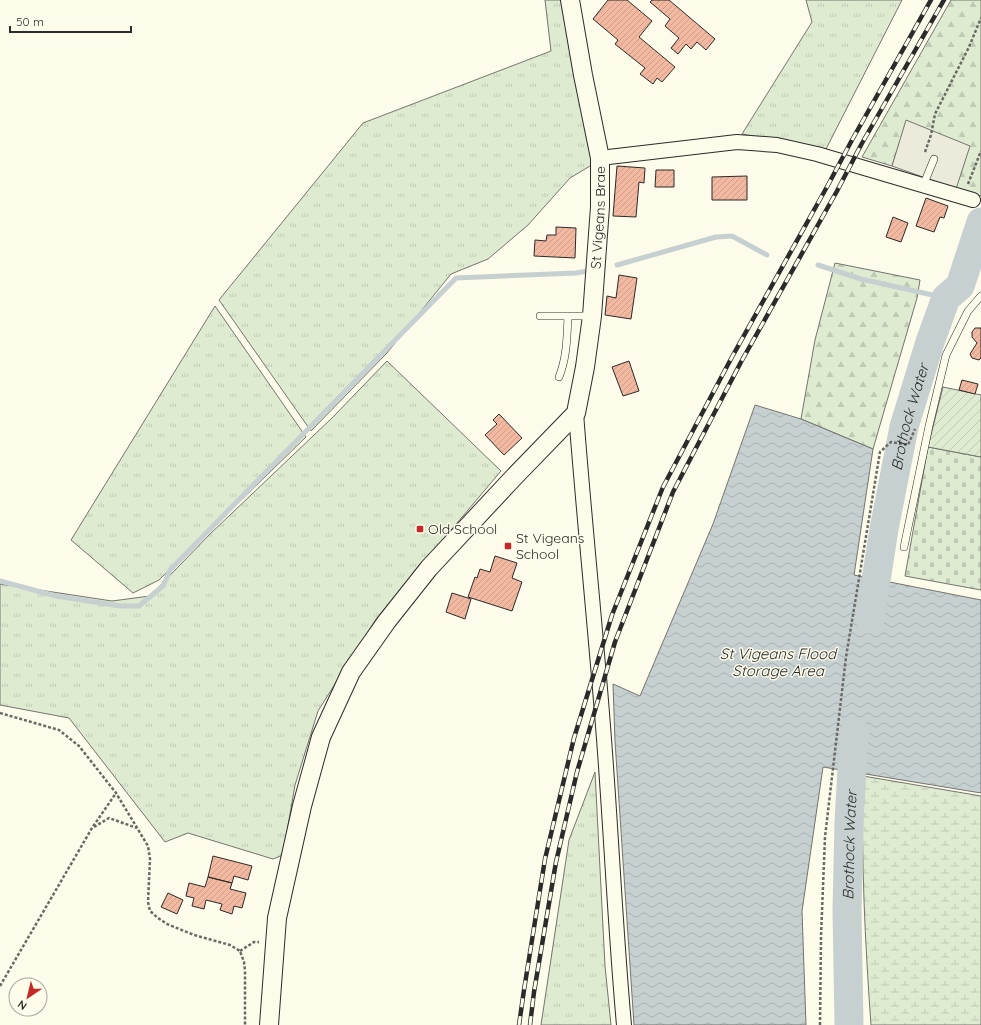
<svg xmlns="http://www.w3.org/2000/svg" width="981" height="1025" viewBox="0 0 981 1025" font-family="Quicksand,sans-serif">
	<defs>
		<pattern id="grass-tufts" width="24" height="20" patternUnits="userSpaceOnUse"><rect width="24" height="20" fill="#deebd1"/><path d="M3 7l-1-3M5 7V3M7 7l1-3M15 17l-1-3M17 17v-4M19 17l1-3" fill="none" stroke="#bfcab4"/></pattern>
		<pattern id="forest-firs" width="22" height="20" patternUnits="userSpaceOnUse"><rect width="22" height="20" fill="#deebd1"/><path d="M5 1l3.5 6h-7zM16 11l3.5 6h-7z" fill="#bfcab4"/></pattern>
		<pattern id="wetland-marsh" width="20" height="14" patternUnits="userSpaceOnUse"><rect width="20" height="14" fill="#deebd1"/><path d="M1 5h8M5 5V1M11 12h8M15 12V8" fill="none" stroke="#bfcab4"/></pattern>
		<pattern id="cemetery-stones" width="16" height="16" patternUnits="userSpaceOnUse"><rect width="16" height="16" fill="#deebd1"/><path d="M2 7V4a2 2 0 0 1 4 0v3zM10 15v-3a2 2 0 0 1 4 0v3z" fill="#bfcab4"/></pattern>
		<pattern id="garden-furrows" width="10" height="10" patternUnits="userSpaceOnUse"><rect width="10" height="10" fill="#deebd1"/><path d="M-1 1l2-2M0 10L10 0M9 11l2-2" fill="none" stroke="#bfcab4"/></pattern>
		<pattern id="water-waves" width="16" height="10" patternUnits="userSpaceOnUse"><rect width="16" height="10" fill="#c7d0d0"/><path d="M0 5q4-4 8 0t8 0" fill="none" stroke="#abb3b3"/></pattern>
		<pattern id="building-hatch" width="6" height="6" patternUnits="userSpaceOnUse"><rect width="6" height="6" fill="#f2b8a0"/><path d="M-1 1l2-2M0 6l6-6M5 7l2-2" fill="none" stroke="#d09e8a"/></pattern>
	</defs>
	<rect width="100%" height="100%" fill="#fdfbea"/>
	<path fill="url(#grass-tufts)" stroke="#74746e" d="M545 0H568L595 163 570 178 528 225 488 259 451 274 387 353 311 431 219 300 363 123 551 51Z
		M806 0H902L826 149 742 134 812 22Z
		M215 306 306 437 159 580 133 593 71 540Z
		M387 361 501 471 376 619 318 711 295 785 283 855 273 859 188 833 165 842 69 718 0 705V584L112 601 150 596 210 534 333 417Z
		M595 772 605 966 611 1025H541L569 840Z"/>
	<path fill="url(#forest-firs)" stroke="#74746e" d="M951 0H981V196L956 189 907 120 892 166 862 157Z
		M835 263 920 280 917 298 873 449 801 419 815 340Z"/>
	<path fill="url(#wetland-marsh)" stroke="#74746e" d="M863 776 981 796V1025H871C865 942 861 859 863 776Z"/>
	<path fill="url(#cemetery-stones)" stroke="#74746e" d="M928 447 981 457V590L905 576Z"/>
	<path fill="url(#garden-furrows)" stroke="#74746e" d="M943 387 981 395V457L928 447Z"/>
	<path fill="#eceadb" stroke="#74746e" d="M906 120 970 146 956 189 892 166Z"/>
	<path fill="url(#water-waves)" stroke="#74746e" d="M755 405 801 419 873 449 854 575 981 600V793L823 767 802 911 806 1025H634L615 741 613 684 640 696 713 524Z"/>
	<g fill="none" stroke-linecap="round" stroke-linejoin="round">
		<path stroke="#c7d0d0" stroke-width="5" d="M617 265 716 237 732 236 767 255
			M818 265 861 279 946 298
			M0 581 56 596 120 606H139L163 586 170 570 456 278 576 273 588 271"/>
		<g stroke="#c7d0d0" stroke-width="29">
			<path id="s1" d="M870 619 884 529 904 427 930 342 946 298 960 286 981 222"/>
			<path id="s2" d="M849 1025 847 910 849 822 853 750 855 733"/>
		</g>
	</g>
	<path fill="url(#building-hatch)" stroke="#2b2b2b" d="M608 0H627L652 21 639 37 675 67 662 82 657 78 653 84 640 74 645 68 615 44 618 40 593 19Z
		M652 0H669L715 39 706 50 697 42 691 49 686 44 678 54 671 48 679 38 665 26 670 19 650 2Z
		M617 166 645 168 644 183 639 182 636 217 613 216Z
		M656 170H674V187H655Z
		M747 176V200H712V177Z
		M926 198 948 206 944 218 940 217 934 232 916 226Z
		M893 217 908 223 901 242 886 237Z
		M556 227 576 228 575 258 534 256 535 240 546 241 547 235H556Z
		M619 275 637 278 631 319 605 315 607 296 616 298Z
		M975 328H981V358L979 360 972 358 970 354 977 343 972 337V332Z
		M629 361 639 391 623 396 612 367Z
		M962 380 978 384 975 394 959 390Z
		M499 414 522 438 504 455 485 435 497 424 493 420Z
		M495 556 517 563 512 578 522 582 512 611 468 597 475 577 477 578 480 569 490 572Z
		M452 593 471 599 465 619 446 612Z
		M213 856 252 866 248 880 234 876 232 883 208 877Z
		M208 877 232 883 230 889 246 893 242 908 234 906 232 914 220 910 222 904 206 900 204 909 192 906 194 898 186 896 189 883 205 887Z
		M168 893 183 900 177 914 161 907Z"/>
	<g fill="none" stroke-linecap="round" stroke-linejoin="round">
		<defs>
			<path id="service" d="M923 186 934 159
				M540 316H592
				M559 377C567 357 567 337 568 316
				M904 547 929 426 946 355 968 311 981 296"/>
			<path id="minor" d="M600 158 737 142 777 145 817 154 973 200
				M576 413C584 518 595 622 603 726 611 826 615 926 624 1025"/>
			<g id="tertiary">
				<path id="s3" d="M269 1025 277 918 302 806 321 737 351 672 387 621 429 568 514 477 576 413 585 367 592 316 600 207V158L583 75 570 0"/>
			</g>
		</defs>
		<use href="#service" stroke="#2b2b2b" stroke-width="8"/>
		<use href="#minor" stroke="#2b2b2b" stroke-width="16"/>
		<use href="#tertiary" stroke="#2b2b2b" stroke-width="20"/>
		<path stroke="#6a6964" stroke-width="2.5" stroke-dasharray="3 2" stroke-linecap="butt" d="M925 152 931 135 935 114 969 47 981 18
			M968 184 981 151
			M0 713 59 730 79 746 116 793 148 846 150 859 148 902 150 911 158 918 167 924 194 935 230 945 240 951 244 962 245 971V1025
			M94 827 109 818 137 828
			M240 951 254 942H259
			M0 986 92 828 116 793
			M820 1025 821 936 825 837 846 657 880 452 891 442 908 445 915 429"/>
		<use href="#service" stroke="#fdfbea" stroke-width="7"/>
		<use href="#minor" stroke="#fdfbea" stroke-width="14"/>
		<use href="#tertiary" stroke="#fdfbea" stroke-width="18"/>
		<defs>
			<path id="rail" d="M519 1025 524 990 545 859 574 738 612 615 663 487 732 357 828 185 852 140 931 0
				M530 1025 534 992 556 862 577 772 615 642 673 492 741 362 837 191 861 145 944 0"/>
		</defs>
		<use href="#rail" stroke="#2b2b2b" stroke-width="4.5"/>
		<use href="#rail" stroke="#fdfbea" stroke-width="3" stroke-dasharray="9" stroke-linecap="butt"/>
	</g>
	<g fill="#c62828" stroke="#fdfbea" stroke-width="1.5">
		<rect x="416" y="525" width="8" height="8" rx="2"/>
		<rect x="504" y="542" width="8" height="8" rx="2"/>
	</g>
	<g text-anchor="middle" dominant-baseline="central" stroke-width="3" stroke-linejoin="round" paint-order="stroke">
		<g font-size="14" fill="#2b2b2b" stroke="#fdfbea">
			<text stroke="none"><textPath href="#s3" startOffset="906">St Vigeans Brae</textPath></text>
		</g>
		<g font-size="14" fill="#2b2b2b" stroke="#fdfbea" text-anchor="start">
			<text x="428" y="529">Old School</text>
			<text x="516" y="538">St Vigeans<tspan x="516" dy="16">School</tspan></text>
		</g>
		<g font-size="15" font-style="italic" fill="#2b2b2b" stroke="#fdfbea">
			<text stroke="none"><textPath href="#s1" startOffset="206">Brothock Water</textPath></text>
			<text x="778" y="653">St Vigeans Flood<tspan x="778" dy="17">Storage Area</tspan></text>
			<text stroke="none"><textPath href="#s2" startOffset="180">Brothock Water</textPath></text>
		</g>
	</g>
	<g transform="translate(28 997) rotate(215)"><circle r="19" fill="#fdfbea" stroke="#a9a89e"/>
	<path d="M0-3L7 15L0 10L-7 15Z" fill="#c62828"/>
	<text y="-6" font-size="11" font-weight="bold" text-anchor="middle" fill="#2b2b2b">N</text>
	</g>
	<path d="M10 26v6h121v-6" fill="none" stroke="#2b2b2b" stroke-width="2"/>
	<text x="16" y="26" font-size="12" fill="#2b2b2b" stroke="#fdfbea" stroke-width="3" paint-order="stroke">50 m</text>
</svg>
